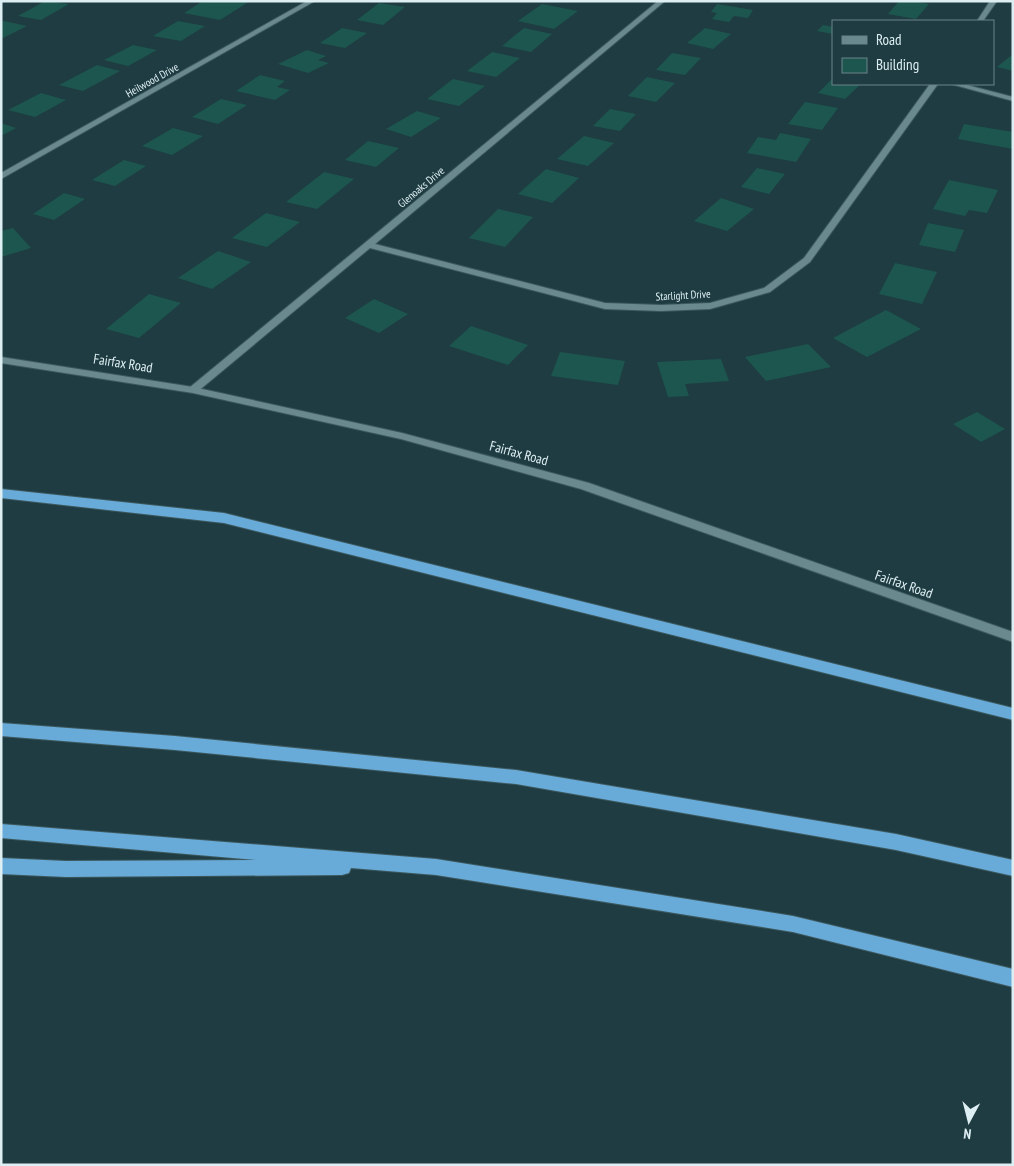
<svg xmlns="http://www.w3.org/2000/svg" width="1014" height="1166" viewBox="0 0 1014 1166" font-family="'PT Sans Narrow',sans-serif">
	<rect width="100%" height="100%" fill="#1e3c42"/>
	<path fill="#1d564e" d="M45 1 69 4 41 20 18 16Z
		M203 1H250L220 20 184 13Z
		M899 1H913L929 4 916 19 888 14Z
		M379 3 405 7 383 25 357 20Z
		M542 4 578 11 554 29 518 21Z
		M717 4 753 10 748 18 734 16 729 22 712 19 717 13 711 12Z
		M4 21 27 26 1 39V22Z
		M178 21 205 26 181 41 153 36Z
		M823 25 833 27V34L817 31Z
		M342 28 367 33 345 48 320 43Z
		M524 28 552 34 531 52 502 46Z
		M705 28 731 34 713 49 687 43Z
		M133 45 157 50 128 66 104 60Z
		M307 50 326 56 318 60 329 63 308 73 278 64Z
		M492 52 520 58 496 77 467 71Z
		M672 53 701 58 685 75 656 70Z
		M1013 54V71L997 67Z
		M97 65 120 71 83 91 59 85Z
		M260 75 285 81 277 87 290 90 275 100 236 91Z
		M647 77 675 83 656 102 628 96Z
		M833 78V84H861L845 99 818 93Z
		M453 79 485 86 459 106 427 99Z
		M41 93 66 100 35 117 8 110Z
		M221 99 247 105 218 124 192 117Z
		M805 102 838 108 822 130 788 124Z
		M610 109 636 114 620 131 593 126Z
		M417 111 441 118 411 137 386 129Z
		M1 123 16 128 1 136Z
		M964 124 1013 132V149L958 139Z
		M173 128 203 136 172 155 142 146Z
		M780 133 811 139 796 162 747 153 758 137 776 140Z
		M584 136 614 143 588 166 557 159Z
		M368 141 399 148 376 167 345 160Z
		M124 160 146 166 115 186 92 180Z
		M757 168 785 174 769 194 741 187Z
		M546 169 579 178 552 203 518 194Z
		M324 172 354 179 317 209 286 202Z
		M949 180 998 190 987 213 969 210 965 216 933 209Z
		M64 193 85 199 54 220 33 214Z
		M721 198 754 209 727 231 694 221Z
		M498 209 533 217 505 247 469 238Z
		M266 213 300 222 267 247 232 238Z
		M928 223 964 230 955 252 919 245Z
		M13 228 31 248 1 257V231Z
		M218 251 251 262 212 289 178 278Z
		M895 263 937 272 922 304 879 294Z
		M149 294 181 303 139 338 106 329Z
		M374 299 408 314 379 333 345 318Z
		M886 310 921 329 867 357 833 338Z
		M471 326 528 345 508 365 449 346Z
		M808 344 831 367 766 381 745 357Z
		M560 352 625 361 618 385 551 376Z
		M721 359 729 381 685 384 689 396 668 397 657 362Z
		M977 412 1005 429 981 442 953 424Z"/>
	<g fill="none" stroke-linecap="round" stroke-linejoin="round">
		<defs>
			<path id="minor" d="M307 1H315L1 179V173Z
				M658 1H665L375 244 605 303 661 305 710 303 764 288 804 258 930 84H938L810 262 770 292 710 309 661 311 605 309 370 248 197 392H189V388Z
				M990 1H997L983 21H977Z
				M951 84H963L1013 97V101Z"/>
			<path id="tertiary" d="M1 357 193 387 402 433 589 483 1013 632V642L581 489 401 439 193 393 1 363Z"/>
			<path id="motorway" d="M1 489 224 513 1013 708V720L224 523 1 498Z
				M1 723 175 736 516 770 896 834 1013 860V876L896 850 516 784 175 750 1 736Z
				M1 824 436 859 793 916 1013 969V987L793 932 436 875 351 868 349 873 342 875 66 877 1 874V858L66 861 256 860 1 838Z"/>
		</defs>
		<use href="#minor" stroke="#3c585d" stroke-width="2"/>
		<use href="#tertiary" stroke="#3c585d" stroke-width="2"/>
		<use href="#motorway" stroke="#3c585d" stroke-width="2"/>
		<use href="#minor" fill="#69898f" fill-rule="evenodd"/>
		<use href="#tertiary" fill="#69898f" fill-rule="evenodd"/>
		<use href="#motorway" fill="#68aad8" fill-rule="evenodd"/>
	</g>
	<g text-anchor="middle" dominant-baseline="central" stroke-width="4.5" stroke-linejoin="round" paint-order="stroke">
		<g font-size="11" fill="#deeff3" stroke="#1e3c42">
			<text transform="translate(152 80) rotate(-29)">Heilwood Drive</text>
			<text transform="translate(421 187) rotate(-40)">Glenoaks Drive</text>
			<text transform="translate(683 295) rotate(-3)">Starlight Drive</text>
		</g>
		<g font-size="14" fill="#deeff3" stroke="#1e3c42">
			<text transform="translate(123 363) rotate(9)">Fairfax Road</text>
			<text transform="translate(519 453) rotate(15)">Fairfax Road</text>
			<text transform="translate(904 584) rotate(19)">Fairfax Road</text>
		</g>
	</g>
	<rect width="1014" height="1166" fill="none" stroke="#deeff3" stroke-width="5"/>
	<rect x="832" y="20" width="162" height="65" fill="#1e3c42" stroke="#6b8489"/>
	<rect x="842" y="36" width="25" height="8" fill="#69898f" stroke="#6b8489"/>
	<text x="876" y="45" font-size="15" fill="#deeff3">Road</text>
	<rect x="842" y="58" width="25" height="15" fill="#1d564e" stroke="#6b8489"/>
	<text x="876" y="70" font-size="15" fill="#deeff3">Building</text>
	<g transform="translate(969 1121) rotate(187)" stroke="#1e3c42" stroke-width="4" paint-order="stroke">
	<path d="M0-4L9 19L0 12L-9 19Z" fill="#deeff3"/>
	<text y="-8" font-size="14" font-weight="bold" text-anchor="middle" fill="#deeff3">N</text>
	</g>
</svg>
